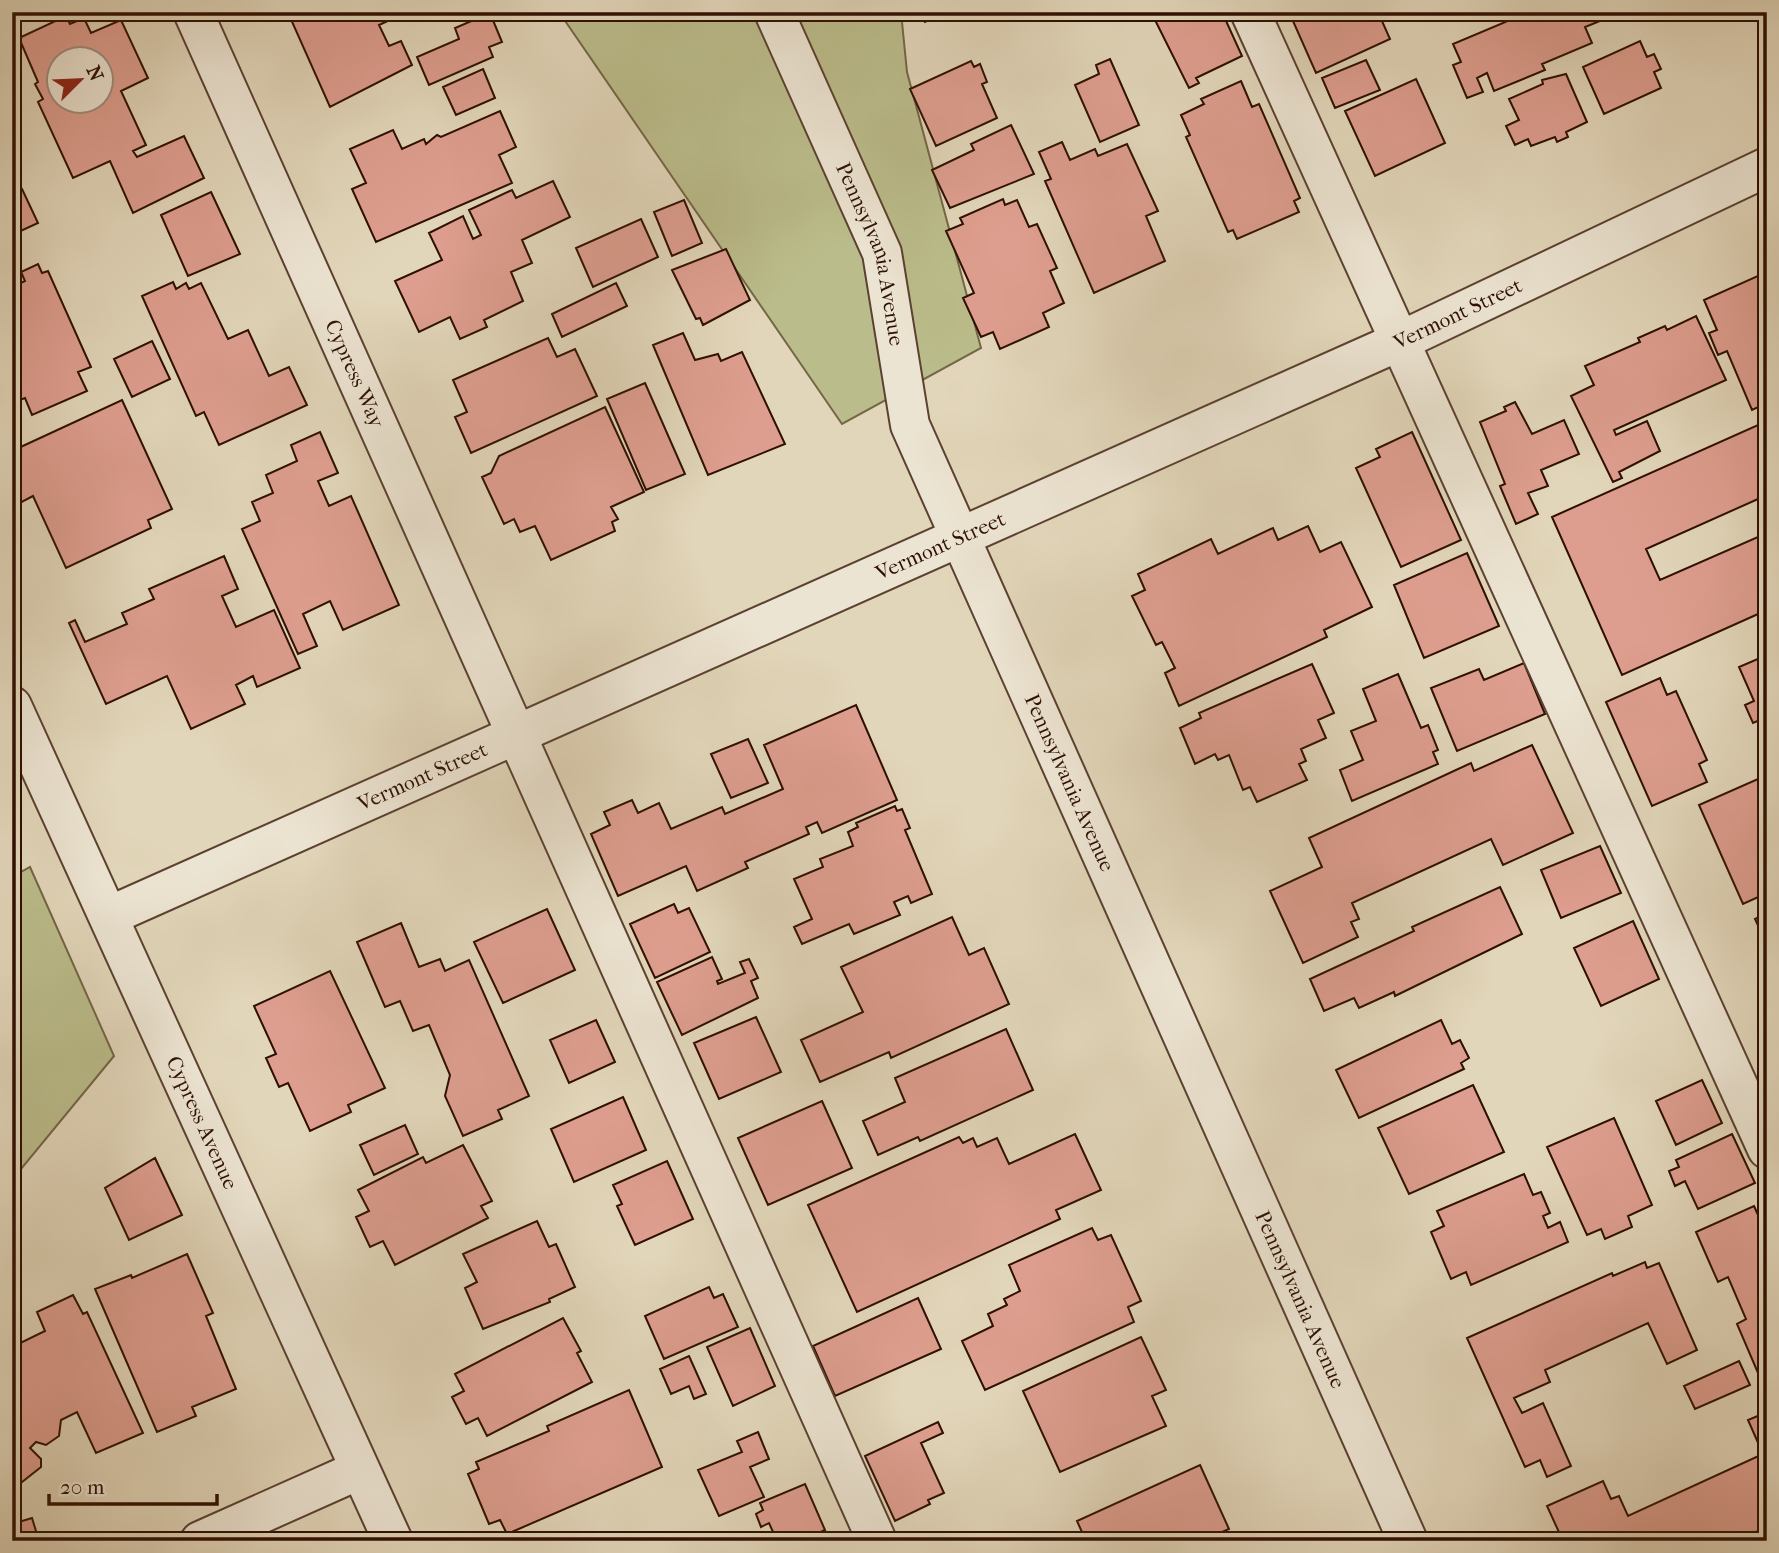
<svg xmlns="http://www.w3.org/2000/svg" width="1779" height="1553" viewBox="0 0 1779 1553" font-family="'IM FELL French Canon',serif">
	<rect width="100%" height="100%" fill="#e2d6ba"/>
	<filter id="stains"><feTurbulence type="fractalNoise" baseFrequency=".00286" numOctaves="4"/><feColorMatrix values="0 0 0 0 .2 0 0 0 0 .09 0 0 0 0 .02 0 0 0 .5 -.17"/></filter>
	<radialGradient id="worn" r=".72"><stop offset=".6" stop-color="#630" stop-opacity="0"/><stop offset="1" stop-color="#630" stop-opacity=".3"/></radialGradient>
	<path fill="#bbbc8b" stroke="#746646" stroke-width="2" d="M559 12H901L907 72 981 348 842 424Z
		M30 867 114 1056 12 1180V877Z"/>
	<path fill="#de9e8f" stroke="#2e0f02" stroke-width="2" fill-rule="evenodd" d="M294 12H407L379 25 389 46 401 41 412 65 330 107 289 15Z
		M921 12H946L925 22Z
		M1151 12H1222L1242 56 1196 78 1199 83 1189 88Z
		M1289 12H1378L1390 39 1316 73Z
		M1513 12H1622L1585 27 1592 43 1542 64 1545 70 1494 91 1487 73 1477 78 1483 92 1467 98 1453 65 1461 62 1453 44 1515 18Z
		M490 13 502 42 489 47 493 57 429 85 417 57 459 39 455 28Z
		M66 16 70 24 84 18 91 33 121 20 148 78 121 91 146 145 133 151 137 157 184 136 204 178 133 213 110 161 73 178 38 102 43 99 35 84 38 82 19 38ZM60 60H102V102H60Z
		M1640 41 1647 57 1654 54 1661 69 1654 72 1661 88 1604 114 1583 67Z
		M1110 59 1139 125 1100 142 1075 85 1099 74 1096 65Z
		M1366 60 1380 90 1335 108 1322 78Z
		M971 61 974 67 980 64 987 82 982 84 997 118 936 146 910 89Z
		M483 69 495 98 456 115 443 87Z
		M1566 74 1587 122 1566 132 1568 137 1557 142 1555 137 1531 146 1528 139 1515 145 1506 126 1519 120 1509 99 1543 84 1542 80Z
		M1416 79 1445 143 1375 176 1345 111Z
		M1241 81 1252 107 1259 104 1300 198 1294 201 1299 212 1237 239 1233 230 1228 232 1186 137 1190 135 1181 115 1204 104 1201 99Z
		M500 111 516 147 499 155 512 183 376 242 352 189 366 183 350 149 393 130 402 149 424 139 426 144 437 135 441 137Z
		M1011 125 1034 174 950 208 932 170 974 150 971 144Z
		M1062 142 1070 160 1095 149 1098 156 1127 144 1158 211 1146 216 1165 261 1094 293 1045 181 1051 179 1039 152Z
		M553 181 570 217 522 240 532 263 511 272 523 301 484 320 487 327 460 339 450 317 419 332 395 281 442 260 429 233 463 216 473 239 481 235 469 210 512 190 516 198Z
		M22 189 38 223 12 235V193Z
		M211 192 240 254 188 276 161 215Z
		M1003 199 1005 205 1017 200 1029 227 1037 224 1057 268 1050 271 1064 303 1043 313 1049 327 1000 349 993 332 981 337 963 298 974 293 946 231 963 224 960 218Z
		M684 200 702 243 672 256 654 212Z
		M641 219 658 257 593 287 576 248Z
		M726 249 750 300 703 325 700 318 696 319 672 270Z
		M38 264 42 273 48 271 91 367 78 372 87 391 32 415 25 398 12 403V287L25 281 21 272Z
		M1760 275 1767 291V403L1752 410 1727 351 1718 355 1709 333 1717 330 1704 300Z
		M173 282 176 289 186 283 189 289 201 283 228 339 248 330 269 376 289 367 307 405 219 445 204 412 196 416 142 296Z
		M616 283 627 306 562 337 552 314Z
		M1696 316 1726 380 1614 430 1616 435 1647 421 1660 451 1619 472 1622 478 1613 482 1571 396 1594 385 1585 366 1640 342 1638 338 1665 326 1667 330Z
		M683 333 695 360 718 354 721 361 742 352 785 444 708 475 653 345Z
		M548 338 557 357 575 349 597 396 471 453 455 417 467 412 453 380Z
		M152 341 170 379 132 397 114 359Z
		M645 383 685 474 646 490 607 399Z
		M122 400 172 509 148 520 151 528 66 568 33 496 18 504 12 492V451Z
		M1515 402 1532 434 1564 420 1579 454 1541 470 1548 486 1528 493 1538 514 1516 524 1500 486 1505 484 1480 422 1506 411 1504 407Z
		M605 407 644 492 611 507 618 519 612 522 615 531 551 560 535 526 520 532 514 519 504 524 482 477 491 473 499 456Z
		M1767 421V495L1646 549 1660 580 1767 533V610L1622 675 1552 517Z
		M320 432 338 473 318 481 329 506 351 496 399 605 343 630 330 601 303 614 317 646 298 654 242 529 260 521 252 502 273 493 266 475 297 461 291 445Z
		M1412 432 1461 540 1401 567 1356 468 1380 457 1376 449Z
		M1308 526 1320 552 1341 542 1372 607 1324 630 1327 637 1179 706 1165 673 1175 668 1162 642 1156 645 1132 596 1145 590 1138 574 1211 539 1218 554 1273 528 1278 540Z
		M1467 553 1499 626 1424 658 1394 585Z
		M224 556 238 589 222 596 236 627 274 610 300 668 257 687 253 676 236 685 245 704 191 729 167 676 106 704 69 623 75 620 85 642 127 624 122 613 154 599 149 589Z
		M1767 655V730L1762 719 1753 723 1745 705 1754 701 1739 667Z
		M1524 663 1545 714 1457 751 1431 688 1479 669 1484 680Z
		M1312 664 1334 713 1318 720 1326 738 1301 749 1306 761 1299 764 1307 780 1257 802 1250 787 1243 790 1229 755 1218 760 1215 754 1195 764 1180 728 1201 718 1199 713Z
		M1398 674 1421 728 1428 725 1438 750 1433 752 1438 764 1352 801 1340 770 1363 760 1351 731 1376 721 1363 689Z
		M1660 678 1667 695 1676 691 1707 760 1699 764 1707 782 1652 806 1606 702Z
		M856 705 897 800 822 833 817 822 806 827 809 834 745 862 748 868 697 891 686 866 618 896 591 834 610 825 604 812 632 800 638 813 659 803 671 829 722 807 725 814 783 789 764 745Z
		M748 739 768 783 731 798 711 754Z
		M1532 745 1573 833 1503 865 1491 839 1352 903 1359 919 1351 922 1358 937 1303 963 1270 891 1322 867 1309 838 1471 763 1474 771Z
		M1767 775V893L1743 904 1699 805Z
		M895 806 897 811 902 809 910 828 905 830 932 894 911 903 908 896 894 902 900 915 854 934 849 924 802 944 794 927 812 919 794 879 823 867 820 859 853 846 848 832 858 827 856 823Z
		M1600 846 1621 893 1561 918 1541 870Z
		M1500 887 1522 934 1395 996 1394 992 1359 1008 1354 998 1324 1011 1310 979 1414 931 1412 927Z
		M674 904 678 913 689 908 710 952 655 978 630 924Z
		M547 909 575 970 503 1003 474 942Z
		M1767 913V945L1755 919Z
		M952 917 969 955 984 948 1009 1004 891 1058 889 1052 820 1082 801 1040 863 1012 841 967Z
		M1633 921 1659 979 1601 1006 1574 948Z
		M401 923 419 967 440 959 445 971 469 960 529 1096 498 1110 502 1119 463 1136 445 1096 450 1075 429 1025 413 1031 400 1001 385 1007 357 942Z
		M712 957 722 979 717 981 718 984 745 973 740 962 749 959 758 978 751 981 758 998 682 1035 657 982Z
		M330 971 385 1088 348 1105 351 1112 310 1131 288 1083 279 1087 266 1058 276 1054 254 1006Z
		M756 1017 781 1072 719 1099 694 1043Z
		M596 1020 615 1062 569 1083 550 1040Z
		M1441 1020 1452 1044 1460 1040 1469 1058 1461 1063 1464 1069 1359 1118 1336 1070Z
		M1006 1029 1033 1090 920 1141 918 1137 878 1155 863 1121 905 1102 895 1078Z
		M1702 1080 1722 1123 1676 1145 1656 1101Z
		M1473 1085 1504 1152 1409 1194 1378 1128Z
		M623 1097 646 1150 574 1182 551 1129Z
		M822 1101 852 1168 768 1205 738 1138Z
		M1614 1118 1652 1205 1628 1216 1632 1227 1605 1239 1601 1229 1587 1235 1547 1147Z
		M405 1125 418 1154 374 1175 360 1145Z
		M1075 1134 1101 1190 1056 1210 1060 1219 857 1312 808 1205 959 1137 963 1143 973 1138 977 1147 997 1138 1009 1164Z
		M1732 1134 1755 1183 1698 1209 1685 1181 1675 1186 1669 1171 1679 1167 1676 1160Z
		M463 1145 492 1201 481 1206 488 1218 395 1265 383 1241 370 1247 356 1217 369 1211 358 1190 423 1157 426 1163Z
		M155 1158 182 1215 129 1240 105 1188Z
		M667 1161 693 1219 635 1245 617 1206 622 1204 613 1185Z
		M1524 1174 1533 1195 1541 1192 1550 1213 1543 1216 1548 1228 1560 1222 1568 1242 1471 1285 1466 1272 1451 1279 1431 1232 1444 1226 1437 1211Z
		M1754 1206 1767 1235V1369L1758 1373 1737 1324 1746 1319 1728 1277 1718 1282 1696 1232Z
		M537 1221 549 1247 556 1244 575 1287 549 1299 550 1302 483 1329 465 1288 477 1282 463 1254Z
		M1092 1228 1098 1240 1111 1235 1141 1301 1128 1307 1134 1322 985 1390 962 1341 993 1326 988 1314 1007 1305 1004 1299 1020 1291 1009 1265Z
		M187 1254 213 1313 206 1316 236 1389 192 1407 196 1416 157 1432 95 1289 131 1275 132 1278Z
		M1645 1262 1647 1268 1659 1263 1697 1350 1667 1364 1648 1323 1545 1370 1550 1382 1514 1398 1522 1413 1543 1403 1571 1466 1547 1477 1540 1460 1525 1467 1467 1338 1612 1273 1613 1276Z
		M709 1287 714 1298 723 1294 738 1327 664 1359 645 1316Z
		M73 1295 83 1314 87 1312 143 1433 96 1453 77 1412 61 1420 59 1436 46 1445 36 1442 30 1448 41 1459V1467L12 1490V1362L16 1359 12 1347 45 1331 37 1312Z
		M918 1298 941 1349 835 1396 813 1346Z
		M563 1318 581 1351 577 1353 592 1382 487 1436 478 1418 466 1424 452 1397 464 1391 455 1374Z
		M750 1328 775 1386 733 1406 707 1347Z
		M1141 1337 1166 1390 1152 1396 1166 1426 1060 1472 1023 1391Z
		M689 1356 706 1394 694 1399 689 1386 671 1394 660 1369Z
		M1739 1361 1750 1385 1695 1409 1684 1386Z
		M629 1390 662 1467 507 1534 500 1520 489 1524 468 1474 479 1469 476 1462 549 1431 547 1426Z
		M1767 1412V1527L1736 1541H1563L1547 1506 1603 1481 1611 1499 1619 1496 1628 1516 1763 1454 1748 1420Z
		M938 1422 943 1433 921 1443 944 1493 928 1500 930 1504 895 1521 865 1456Z
		M758 1432 769 1459 750 1467 764 1497 719 1516 698 1470 742 1452 737 1441Z
		M1200 1465 1229 1529 1202 1541H1086L1077 1521Z
		M805 1484 825 1530 802 1541H777L769 1523 761 1527 756 1514 763 1510 760 1503Z
		M32 1518 39 1541H12V1524Z"/>
	<g fill="none" stroke-linecap="round" stroke-linejoin="round">
		<defs>
			<g id="minor">
				<path id="s1" d="M193 12 877 1541"/>
				<path id="s2" d="M774 12 882 253 910 425 1408 1541"/>
				<path d="M1250 12 1767 1149"/>
				<path id="s3" d="M12 706 393 1541"/>
				<path id="s4" d="M109 916 1398 342 1767 167"/>
				<path d="M200 1541 359 1470"/>
			</g>
		</defs>
		<use href="#minor" stroke="#5b4130" stroke-width="42"/>
		<use href="#minor" stroke="#ece4d2" stroke-width="38"/>
	</g>
	<g text-anchor="middle" dominant-baseline="central" stroke-width="5" stroke-linejoin="round" paint-order="stroke">
		<g font-size="21" fill="#2e0f02" stroke="#ece4d2">
			<text stroke="none"><textPath href="#s2" startOffset="262">Pennsylvania Avenue</textPath></text>
			<text stroke="none"><textPath href="#s4" startOffset="1477">Vermont Street</textPath></text>
			<text stroke="none"><textPath href="#s1" startOffset="396">Cypress Way</textPath></text>
			<text stroke="none"><textPath href="#s4" startOffset="910">Vermont Street</textPath></text>
			<text stroke="none"><textPath href="#s4" startOffset="343">Vermont Street</textPath></text>
			<text stroke="none"><textPath href="#s2" startOffset="830">Pennsylvania Avenue</textPath></text>
			<text stroke="none"><textPath href="#s3" startOffset="458">Cypress Avenue</textPath></text>
			<text stroke="none"><textPath href="#s2" startOffset="1396">Pennsylvania Avenue</textPath></text>
		</g>
	</g>
	<rect width="1779" height="1553" fill="none" stroke="#e2d6ba" stroke-width="42"/>
	<rect x="14" y="14" width="1751" height="1525" fill="none" stroke="#2e0f02" stroke-width="3.5"/>
	<rect x="21" y="21" width="1737" height="1511" fill="none" stroke="#2e0f02" stroke-width="2"/>
	<g transform="translate(80 80) rotate(66)"><circle r="33" fill="#ece4d2" stroke="#a08f7f" stroke-width="2"/>
	<path d="M0-5L12 26L0 18L-12 26Z" fill="#8f2418"/>
	<text y="-10" font-size="19" font-weight="bold" text-anchor="middle" fill="#2e0f02">N</text>
	</g>
	<path d="M49 1494v10h168v-10" fill="none" stroke="#2e0f02" stroke-width="3.5"/>
	<text x="60" y="1494" font-size="21" fill="#2e0f02" stroke="#ece4d2" stroke-width="5" paint-order="stroke">20 m</text>
	<rect width="100%" height="100%" filter="url(#stains)"/>
	<rect width="100%" height="100%" fill="url(#worn)"/>
</svg>
